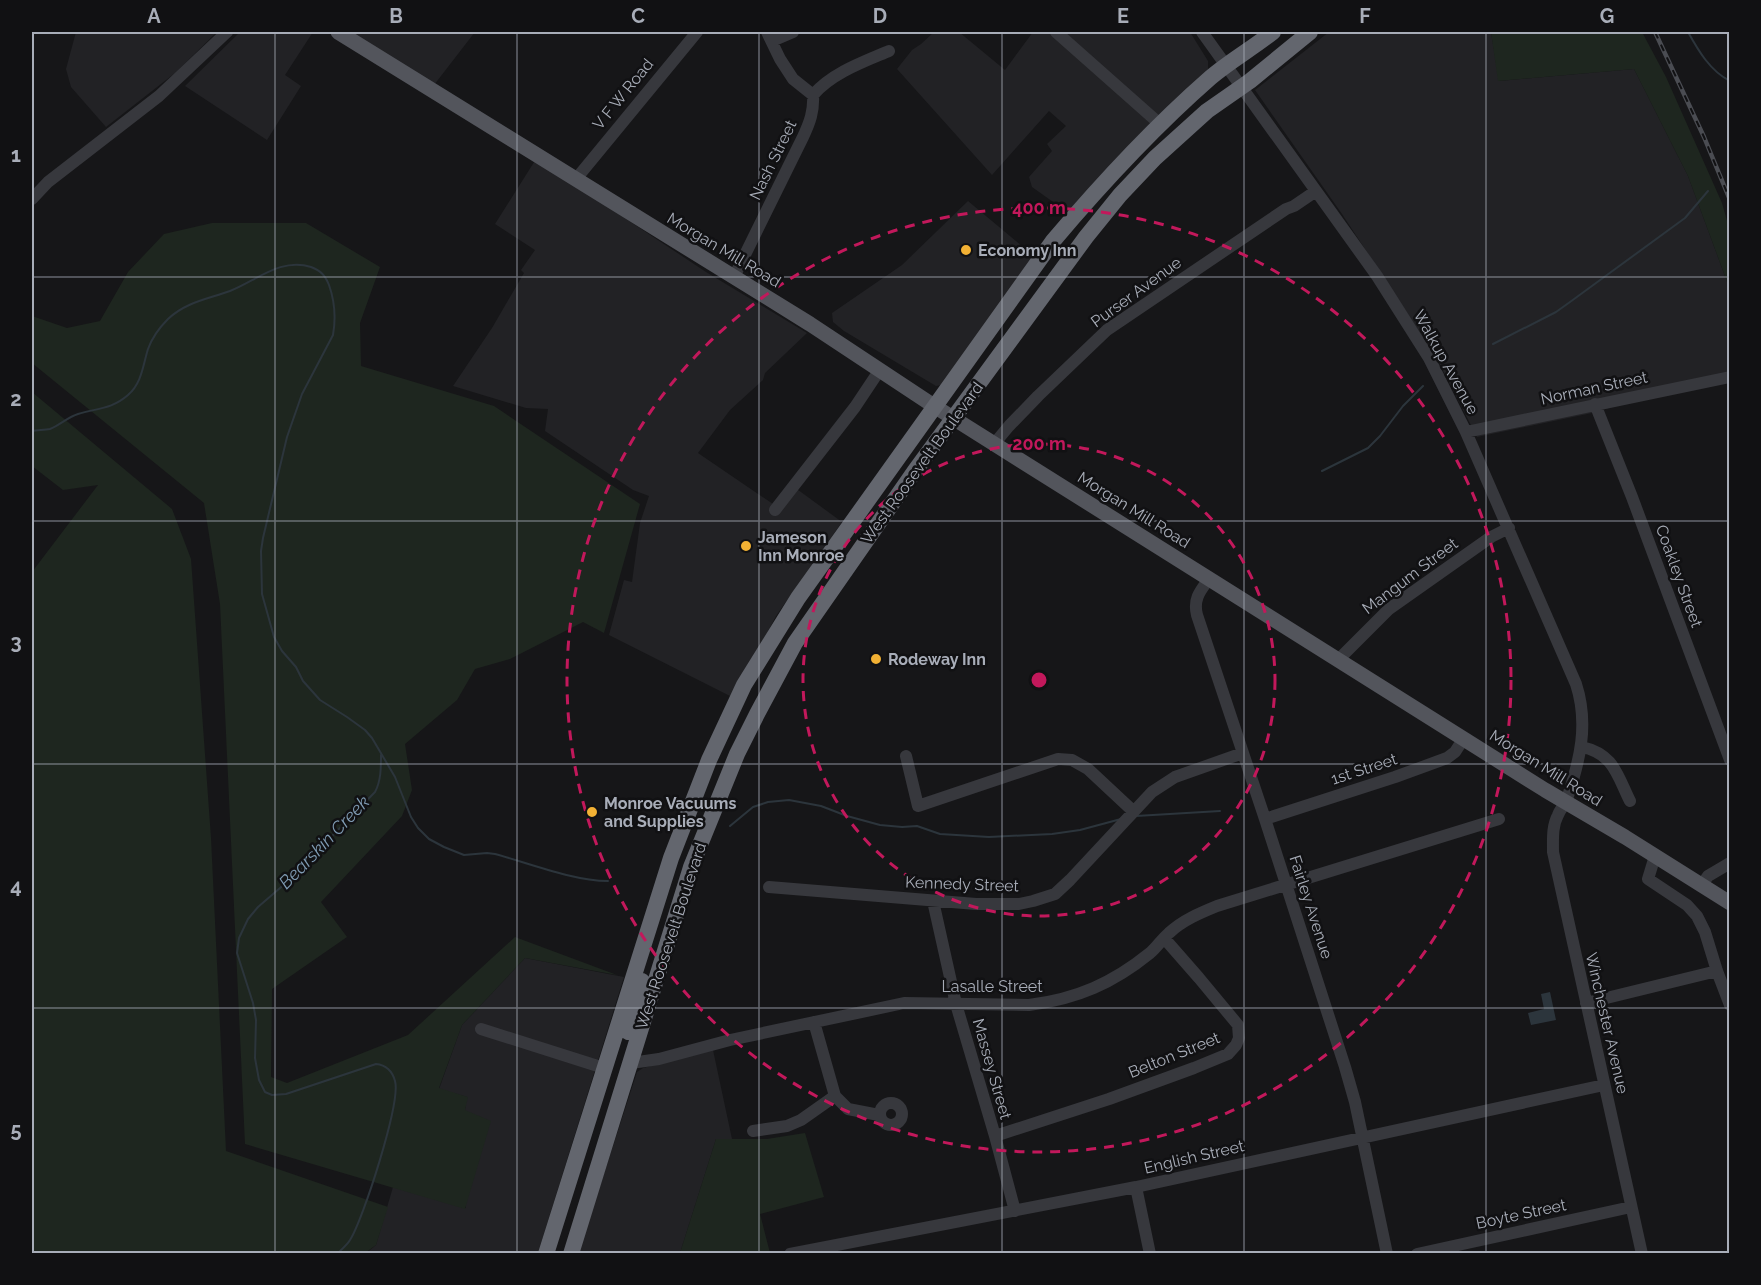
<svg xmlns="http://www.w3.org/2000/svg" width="1761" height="1285" viewBox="0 0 1761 1285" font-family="Raleway,sans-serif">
	<rect width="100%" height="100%" fill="#161618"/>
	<path fill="#222225" d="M76 32H217L175 73 106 127 71 87 66 69Z
		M240 32H313L285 75 301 86 267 140 185 86Z
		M349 32H475L434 85Z
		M934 32H959L1005 70 1033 32H1190L1208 61V75L1070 214 1032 187 1029 177 1052 151 1047 144 1066 126 1049 111 992 175 897 69 912 50 921 44Z
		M1329 32H1491L1499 81 1634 69 1688 176 1729 287V372L1592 413 1477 437 1436 357 1342 214 1255 90Z
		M536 159 706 272 807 333 765 373 763 380 730 410 698 453 773 504 790 484 842 522 776 616 759 649 730 696 609 635 624 580 632 582 640 523 649 496 633 490 545 431 548 409 526 408 453 386 492 328 524 273 521 270 535 250 495 224Z
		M968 201 1035 257 942 385 936 386 844 331 833 322 832 313 902 265Z
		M525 958 624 977 538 1253 365 1254 376 1245 393 1187 466 1208 465 1110 467 1097 439 1089 462 1025Z
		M713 1050 732 1139H716L680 1253 578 1254 637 1072 643 1068Z"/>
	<path fill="#1e261f" d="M1491 32H1642L1666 77 1722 203 1729 228V287L1688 176 1634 69 1498 81Z
		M212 223H306L380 267 360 323 361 366 494 406 640 504 604 633 583 622 510 659 475 669 457 700 405 744 412 790 402 816 321 902 347 937 272 989 271 1077 287 1083 408 1035 515 937 617 975 525 958 462 1025 439 1088 468 1097 465 1110 491 1121 465 1209 245 1144 220 604 204 503 32 363V316L67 328 100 321 128 272 164 234Z
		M32 392 172 509 191 559 211 838 226 1151 388 1207 376 1245 365 1253H32V572L98 485 63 490 32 466Z
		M805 1133 824 1197 760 1214 770 1253H680L716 1139H767Z"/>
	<path fill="#2c353c" d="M1550 992 1556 1020 1531 1025 1528 1013 1544 1009 1541 994Z"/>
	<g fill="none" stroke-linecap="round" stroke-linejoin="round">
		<path stroke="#2c353c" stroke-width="2" d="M1688 32C1698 50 1710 71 1730 81
			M1493 344 1556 312 1570 302 1685 218 1708 191
			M32 431C37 430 44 430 50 429 60 425 68 417 78 414 98 408 112 409 128 395 142 383 143 365 148 349 152 338 160 327 168 319 186 302 208 299 230 291 256 281 281 257 311 267 321 271 325 275 329 285 335 302 336 318 333 335L302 394 287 437 263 538 261 551 262 594 274 637 282 651 296 667 303 681 320 700 347 717 365 730 372 738 395 777 411 817 418 828 429 839 444 847 464 855 487 853 495 854C528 863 574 881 608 881
			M1322 471 1368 448 1380 436 1403 406 1423 386
			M1136 816 1220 811
			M730 826 753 807 768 802 789 800 821 806 847 816 880 825 902 827 917 826 940 834 989 837 1052 834 1080 830 1121 819
			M337 1254C342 1249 347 1245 350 1240 363 1220 401 1102 395 1081 392 1070 386 1065 376 1064L286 1094 272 1095 265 1092 259 1080 255 1058 256 1020 253 1003 237 953 239 938 248 919 258 907 309 863 334 834 375 792C381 781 381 768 381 755"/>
		<path stroke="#37383d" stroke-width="12" d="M1056 32 1161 125
			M1202 32 1377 276 1429 358 1466 432 1576 684C1589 724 1580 760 1567 799 1565 805 1560 809 1558 815 1552 826 1553 839 1553 852L1642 1254
			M772 41 793 32
			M813 95C832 73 863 62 889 51
			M576 179 697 32
			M32 199 48 182 159 96 227 32
			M734 277 803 137C810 122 814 111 813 95L793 79 780 59 767 32
			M1595 404 1632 497 1730 760
			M1466 432 1730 377
			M994 444 1009 426 1038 396 1107 330 1286 209 1294 206 1316 191
			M775 510 855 407 879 371
			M1209 579C1200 591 1193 599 1197 615L1265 819 1345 1067 1355 1102 1387 1254
			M1339 659 1389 609 1491 537 1509 528
			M1582 747C1614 754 1617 775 1630 801
			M906 756 918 806 1058 759 1072 760 1088 769 1133 811
			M1265 819 1395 777 1447 758 1455 752 1464 738
			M1655 856 1648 879 1687 905 1697 916 1705 932 1717 971 1730 1005
			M1701 886 1708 876 1730 863
			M769 887 976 904H1019L1033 901 1055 894 1070 880 1152 792 1175 777 1243 753
			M933 901 956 1004 995 1136 1015 1211
			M1586 1003 1717 971
			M814 1022 835 1096 848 1109 879 1115
			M481 1029 604 1068
			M631 1063 659 1059 730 1040 904 1003 1029 1005C1077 999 1113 983 1150 953 1157 947 1162 939 1169 933 1183 920 1200 913 1217 906L1499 819
			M880 1114a11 11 0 1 1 22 0a11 11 0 1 1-22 0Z
			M753 1131 787 1126 801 1120 835 1096
			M995 1136 1109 1099 1194 1068 1228 1054 1236 1045 1239 1038 1238 1025 1199 978 1164 938
			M1136 1187 1150 1254
			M790 1254 1136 1187 1604 1085
			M1417 1254 1631 1207"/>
		<path stroke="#53555c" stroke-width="15" d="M338 32 810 324 934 406 1545 790 1625 837 1730 903"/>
		<path stroke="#63666e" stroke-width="16" d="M628 1032 642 981
			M546 1254 671 858 709 760 744 685 798 598 1053 241C1102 183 1153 128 1210 78 1230 61 1253 48 1273 32
			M571 1254 691 867 737 754 757 714 795 643 914 472 1086 237 1120 195 1155 158 1207 111 1250 81 1310 32"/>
		<defs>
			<path id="rail" d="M1655 32 1704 137 1730 200"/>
		</defs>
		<use href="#rail" stroke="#4a4c52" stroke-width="4.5"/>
		<use href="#rail" stroke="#111113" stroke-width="2" stroke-dasharray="7" stroke-linecap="butt"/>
	</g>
	<path fill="none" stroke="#a8adb8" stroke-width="1.5" stroke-opacity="0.55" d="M275 32V1254M517 32V1254M759 32V1254M1002 32V1254M1244 32V1254M1486 32V1254M32 277H1730M32 521H1730M32 764H1730M32 1008H1730"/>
	<g fill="none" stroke="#c2185b" stroke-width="3" stroke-dasharray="10 8">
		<circle cx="1039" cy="680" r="236"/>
		<circle cx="1039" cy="680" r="472"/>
	</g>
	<g fill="#f2b134" stroke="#111113" stroke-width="2">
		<circle cx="966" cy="250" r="6"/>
		<circle cx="746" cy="546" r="6"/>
		<circle cx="876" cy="659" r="6"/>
		<circle cx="592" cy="812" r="6"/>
	</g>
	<g text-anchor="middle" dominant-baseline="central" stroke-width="5" stroke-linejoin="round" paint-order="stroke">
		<g font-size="16" fill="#a8adb8" stroke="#111113">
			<text transform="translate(623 94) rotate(-51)">V F W Road</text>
			<text transform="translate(773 160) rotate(-64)">Nash Street</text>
			<text transform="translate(724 250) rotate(31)">Morgan Mill Road</text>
			<text transform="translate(1136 292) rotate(-36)">Purser Avenue</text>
			<text transform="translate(1446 362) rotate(61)">Walkup Avenue</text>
			<text transform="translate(1594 388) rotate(-12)">Norman Street</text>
			<text transform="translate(922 463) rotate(-54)">West Roosevelt Boulevard</text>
			<text transform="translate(1134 510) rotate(32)">Morgan Mill Road</text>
			<text transform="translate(1410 576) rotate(-37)">Mangum Street</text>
			<text transform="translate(1679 576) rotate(70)">Coakley Street</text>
			<text transform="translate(1546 768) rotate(32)">Morgan Mill Road</text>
			<text transform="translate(1364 769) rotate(-18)">1st Street</text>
			<text transform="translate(962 884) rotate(2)">Kennedy Street</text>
			<text transform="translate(1311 907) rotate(72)">Fairley Avenue</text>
			<text transform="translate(671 936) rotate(-72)">West Roosevelt Boulevard</text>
			<text x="992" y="986">Lasalle Street</text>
			<text transform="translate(1607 1023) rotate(77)">Winchester Avenue</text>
			<text transform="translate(1174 1055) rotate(-22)">Belton Street</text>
			<text transform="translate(992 1069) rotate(74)">Massey Street</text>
			<text transform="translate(1194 1157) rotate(-13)">English Street</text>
			<text transform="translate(1521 1214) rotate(-12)">Boyte Street</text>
		</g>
		<g font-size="16" font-weight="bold" fill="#a8adb8" stroke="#111113" text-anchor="start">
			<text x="978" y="250">Economy Inn</text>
			<text x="758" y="537">Jameson<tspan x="758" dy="18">Inn Monroe</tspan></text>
			<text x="888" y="659">Rodeway Inn</text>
			<text x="604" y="803">Monroe Vacuums<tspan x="604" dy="18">and Supplies</tspan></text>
		</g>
		<g font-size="18" font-style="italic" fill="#7f9bb3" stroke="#111113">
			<text transform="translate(324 842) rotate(-46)">Bearskin Creek</text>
		</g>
	</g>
	<circle cx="1039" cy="680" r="9" fill="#c2185b" stroke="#111113" stroke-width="3"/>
	<g font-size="18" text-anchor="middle" font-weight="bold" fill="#c2185b" stroke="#111113" stroke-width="5" stroke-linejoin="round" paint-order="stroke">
		<text x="1039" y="214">400 m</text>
		<text x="1039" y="450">200 m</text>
	</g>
	<rect width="1761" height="1285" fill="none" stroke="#111113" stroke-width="66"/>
	<rect x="33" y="33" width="1695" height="1219" fill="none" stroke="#a8adb8" stroke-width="2"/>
	<g font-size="20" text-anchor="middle" font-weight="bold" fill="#a8adb8">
		<text x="154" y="23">A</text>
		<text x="396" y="23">B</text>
		<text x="638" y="23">C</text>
		<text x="880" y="23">D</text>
		<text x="1123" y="23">E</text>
		<text x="1365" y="23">F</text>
		<text x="1607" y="23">G</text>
		<text x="16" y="162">1</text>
		<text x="16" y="406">2</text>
		<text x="16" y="649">3</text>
		<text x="16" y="893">4</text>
		<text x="16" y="1137">5</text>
	</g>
</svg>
